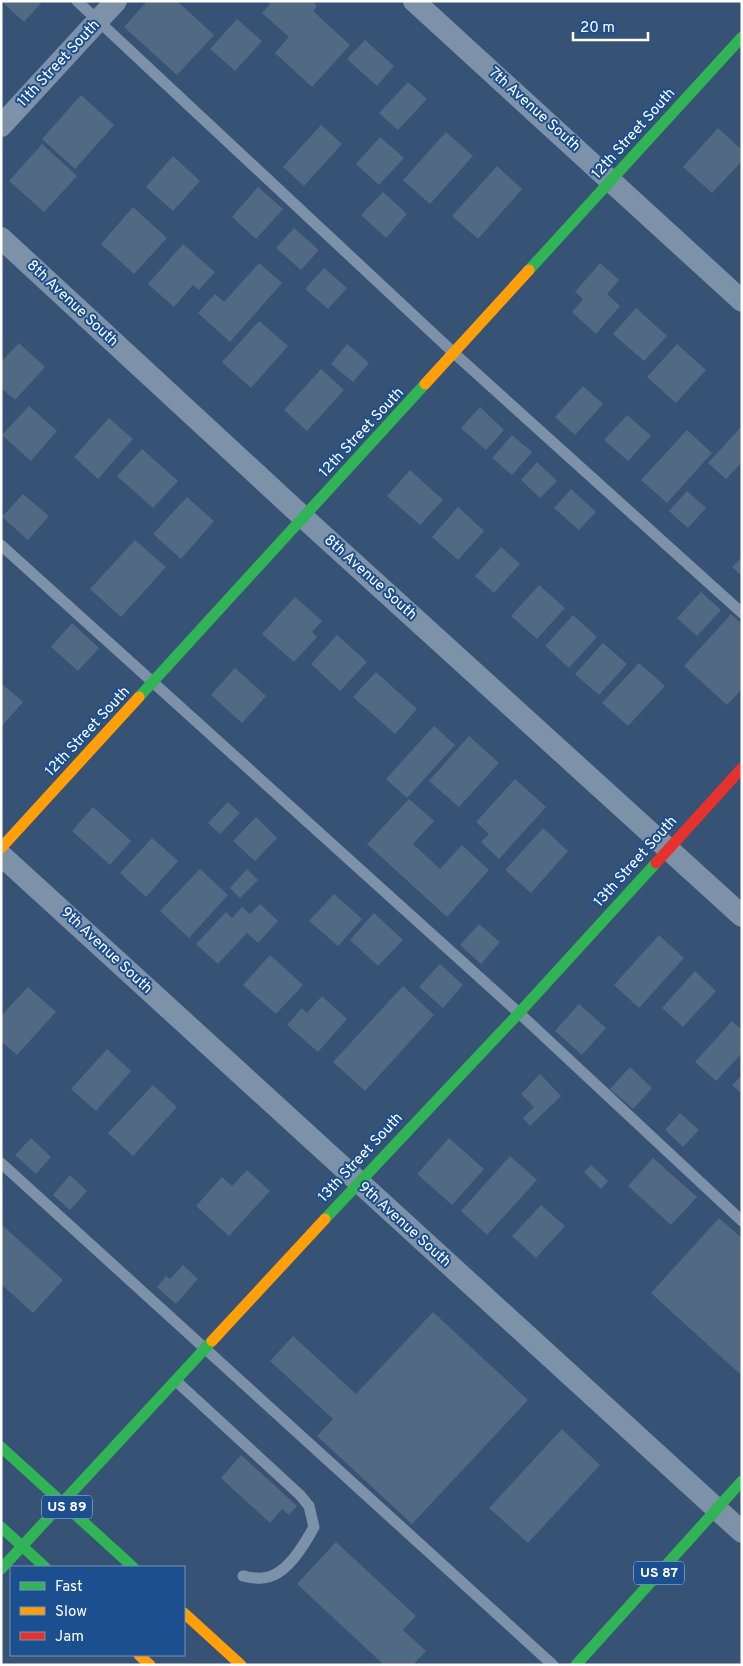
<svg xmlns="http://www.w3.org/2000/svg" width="743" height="1666" viewBox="0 0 743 1666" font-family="Overpass,sans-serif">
	<rect width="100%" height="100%" fill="#365274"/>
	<path fill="#526984" d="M1 1H43L24 22Z
		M147 1H177L214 35 177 75 124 27Z
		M267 1H312L317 6 313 11 350 45 312 87 275 53 289 37 262 13 270 4Z
		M237 19 262 41 235 71 210 49Z
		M365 40 394 66 377 86 347 59Z
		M408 82 427 99 398 130 379 113Z
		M81 95 114 125 75 169 42 139Z
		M321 125 342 144 304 186 283 167Z
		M718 128 742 150V161L712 193 683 167Z
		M446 132 473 156 430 204 403 180Z
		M380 137 404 158 379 185 356 164Z
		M42 144 77 176 44 212 9 181Z
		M173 156 200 181 173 211 146 187Z
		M497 166 522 189 478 239 452 216Z
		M258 187 283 209 256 239 232 217Z
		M383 192 407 214 386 238 361 215Z
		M133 207 167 238 134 274 101 244Z
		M294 228 319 250 301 270 276 248Z
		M183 244 215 272 199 290 193 285 174 307 148 284Z
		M259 263 282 283 230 342 198 313 215 294 224 302Z
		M600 263 619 280 607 294 620 306 596 334 572 312 583 299 575 292Z
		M324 268 347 288 328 309 305 289Z
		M636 308 667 336 644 361 613 334Z
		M259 321 288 346 251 388 222 362Z
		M19 343 45 367 15 400 1 388V362Z
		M347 344 369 363 353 382 331 364Z
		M677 344 706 370 676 403 647 377Z
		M321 369 344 390 307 431 284 410Z
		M583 386 603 404 575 435 555 417Z
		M29 406 57 431 31 461 2 435Z
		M480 407 504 430 486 450 461 428Z
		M627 415 651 436 628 461 604 440Z
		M109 418 133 439 98 479 74 457Z
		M742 426V462L726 479 708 463Z
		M687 430 712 453 667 503 641 480Z
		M512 435 532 452 512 475 492 458Z
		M142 449 178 481 153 508 117 476Z
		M537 462 557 481 540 498 521 480Z
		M410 470 443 500 420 525 387 496Z
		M571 489 596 512 579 530 554 508Z
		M687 491 706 508 688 528 669 511Z
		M23 494 49 516 28 540 2 517Z
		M187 497 214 521 181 559 153 534Z
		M458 507 484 531 458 560 432 537Z
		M135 540 166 567 121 617 90 589Z
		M501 547 520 564 494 593 475 576Z
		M742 557V576L732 567Z
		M539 585 565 608 537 639 511 616Z
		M701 592 721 610 697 636 677 618Z
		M295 597 322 621 312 632 317 637 294 662 262 634Z
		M731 614 742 624V689L727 705 684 666Z
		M573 615 597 637 569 668 545 646Z
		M72 623 99 648 78 671 51 647Z
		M337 635 367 662 340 691 311 664Z
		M603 643 627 664 599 695 575 674Z
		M639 663 665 686 628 726 602 703Z
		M235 668 266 696 242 723 211 695Z
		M376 672 417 709 395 734 353 697Z
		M1 683 23 702 1 727Z
		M434 726 455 745 407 798 386 779Z
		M469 736 499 763 459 807 429 781Z
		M515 779 546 807 499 859 481 842 489 834 476 822Z
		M409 799 434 821 413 844 440 869 462 845 489 870 447 917 367 844Z
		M228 802 240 813 220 834 208 823Z
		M93 807 131 841 110 865 72 831Z
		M256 817 277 838 255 861 233 841Z
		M543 828 568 851 531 893 505 870Z
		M152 838 178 861 146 897 120 873Z
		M200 869 228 895 189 938 160 911Z
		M247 869 258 880 240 898 230 888Z
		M334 894 362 919 338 946 309 921Z
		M260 904 278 921 258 943 247 933 218 964 196 944 226 912 232 918 242 907 250 914Z
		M374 913 403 940 378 966 350 940Z
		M479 924 500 942 481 964 460 945Z
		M659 935 684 958 639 1008 614 985Z
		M270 955 303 985 276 1014 243 985Z
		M440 964 463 985 443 1008 419 987Z
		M695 971 716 991 683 1027 662 1008Z
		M403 986 434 1015 365 1091 333 1062Z
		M28 987 56 1012 17 1055 1 1041V1016Z
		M322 996 347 1019 318 1052 287 1025 302 1008 307 1013Z
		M579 1004 606 1028 582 1055 555 1031Z
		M732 1021 742 1030V1053L716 1081 695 1062Z
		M107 1049 131 1071 96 1111 71 1089Z
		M630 1067 652 1088 633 1109 610 1089Z
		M540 1074 561 1096 530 1126 523 1118 534 1107 521 1094Z
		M742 1075V1094L732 1085Z
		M153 1085 177 1107 133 1156 108 1133Z
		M680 1113 699 1130 683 1147 665 1130Z
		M31 1138 51 1157 36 1174 15 1155Z
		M449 1138 484 1169 452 1205 417 1174Z
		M510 1156 537 1180 487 1235 461 1211Z
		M653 1158 697 1197 671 1225 628 1186Z
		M591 1165 608 1181 601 1189 584 1172Z
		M247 1170 270 1191 229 1236 196 1206 222 1177 232 1186Z
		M70 1175 87 1191 70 1210 53 1195Z
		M541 1205 565 1226 536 1258 512 1236Z
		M719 1218 742 1238V1376L651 1293Z
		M1 1224 63 1280 33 1313 1 1284Z
		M183 1265 198 1279 176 1304 157 1287 166 1276 170 1279Z
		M433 1312 528 1400 412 1524 317 1436 333 1419 270 1361 293 1336 356 1394Z
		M562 1429 600 1465 528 1543 489 1508Z
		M241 1455 297 1506 289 1515 282 1509 270 1523 221 1478Z
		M336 1542 416 1616 403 1630 426 1651 413 1665H384L297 1584Z"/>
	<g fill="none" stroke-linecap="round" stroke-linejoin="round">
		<path stroke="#7d92a8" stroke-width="11" d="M77 1 455 354 742 613
			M1 545 519 1013 742 1221
			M1 1163 553 1665
			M176 1381 300 1495 309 1506 314 1527C304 1545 286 1577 262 1578 256 1579 249 1577 243 1576"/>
		<path stroke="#7d92a8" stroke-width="22" d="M414 1 742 301
			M1 126 116 1
			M1 238 304 518 742 916
			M1 855 742 1532"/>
		<path stroke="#30b455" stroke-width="11" d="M529 270 742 37
			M139 697 425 384
			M325 1219 519 1013 656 863
			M1 1447 133 1567
			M1 1527 45 1567
			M1 1569 212 1341
			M576 1665 742 1481"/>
		<path stroke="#ff9f0a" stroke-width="11" d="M425 384 529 270
			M1 848 139 697
			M212 1341 325 1219
			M184 1613 241 1665
			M139 1655 150 1665"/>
		<path stroke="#e5322d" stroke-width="11" d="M656 863 742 768"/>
	</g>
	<g text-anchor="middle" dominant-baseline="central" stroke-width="4" stroke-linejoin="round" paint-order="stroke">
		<g fill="#1b4f8f" stroke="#bbcadd" stroke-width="1">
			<rect x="42" y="1495.5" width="50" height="23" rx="4"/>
			<rect x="634" y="1561.5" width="50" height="23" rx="4"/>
		</g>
		<g font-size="14" font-weight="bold" fill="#fff">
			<text x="67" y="1507">US 89</text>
			<text x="659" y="1573">US 87</text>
		</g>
		<g font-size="15" fill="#fff" stroke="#1b4f8f">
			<text transform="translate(59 64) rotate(-47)">11th Street South</text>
			<text transform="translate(534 110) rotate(42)">7th Avenue South</text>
			<text transform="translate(634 134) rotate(-48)">12th Street South</text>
			<text transform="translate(72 304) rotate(43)">8th Avenue South</text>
			<text transform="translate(362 433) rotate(-47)">12th Street South</text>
			<text transform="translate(370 578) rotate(42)">8th Avenue South</text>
			<text transform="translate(88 732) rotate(-47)">12th Street South</text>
			<text transform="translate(636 862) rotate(-48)">13th Street South</text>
			<text transform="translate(106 951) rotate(43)">9th Avenue South</text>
			<text transform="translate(361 1158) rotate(-47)">13th Street South</text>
			<text transform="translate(404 1225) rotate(42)">9th Avenue South</text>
		</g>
	</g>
	<rect width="743" height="1666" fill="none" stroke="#ffffff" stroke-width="5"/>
	<rect x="10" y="1566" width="175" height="90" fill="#1b4f8f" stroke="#7695bc"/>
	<rect x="20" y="1582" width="25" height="8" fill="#30b455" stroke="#7695bc"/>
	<text x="55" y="1591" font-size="15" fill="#ffffff">Fast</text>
	<rect x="20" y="1607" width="25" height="8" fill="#ff9f0a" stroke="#7695bc"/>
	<text x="55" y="1616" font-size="15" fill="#ffffff">Slow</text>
	<rect x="20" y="1632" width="25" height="8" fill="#e5322d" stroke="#7695bc"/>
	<text x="55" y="1641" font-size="15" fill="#ffffff">Jam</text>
	<path d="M573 32v8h75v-8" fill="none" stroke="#ffffff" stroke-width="2.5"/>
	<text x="580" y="32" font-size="15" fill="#ffffff" stroke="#1b4f8f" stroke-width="4" paint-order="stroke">20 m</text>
</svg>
